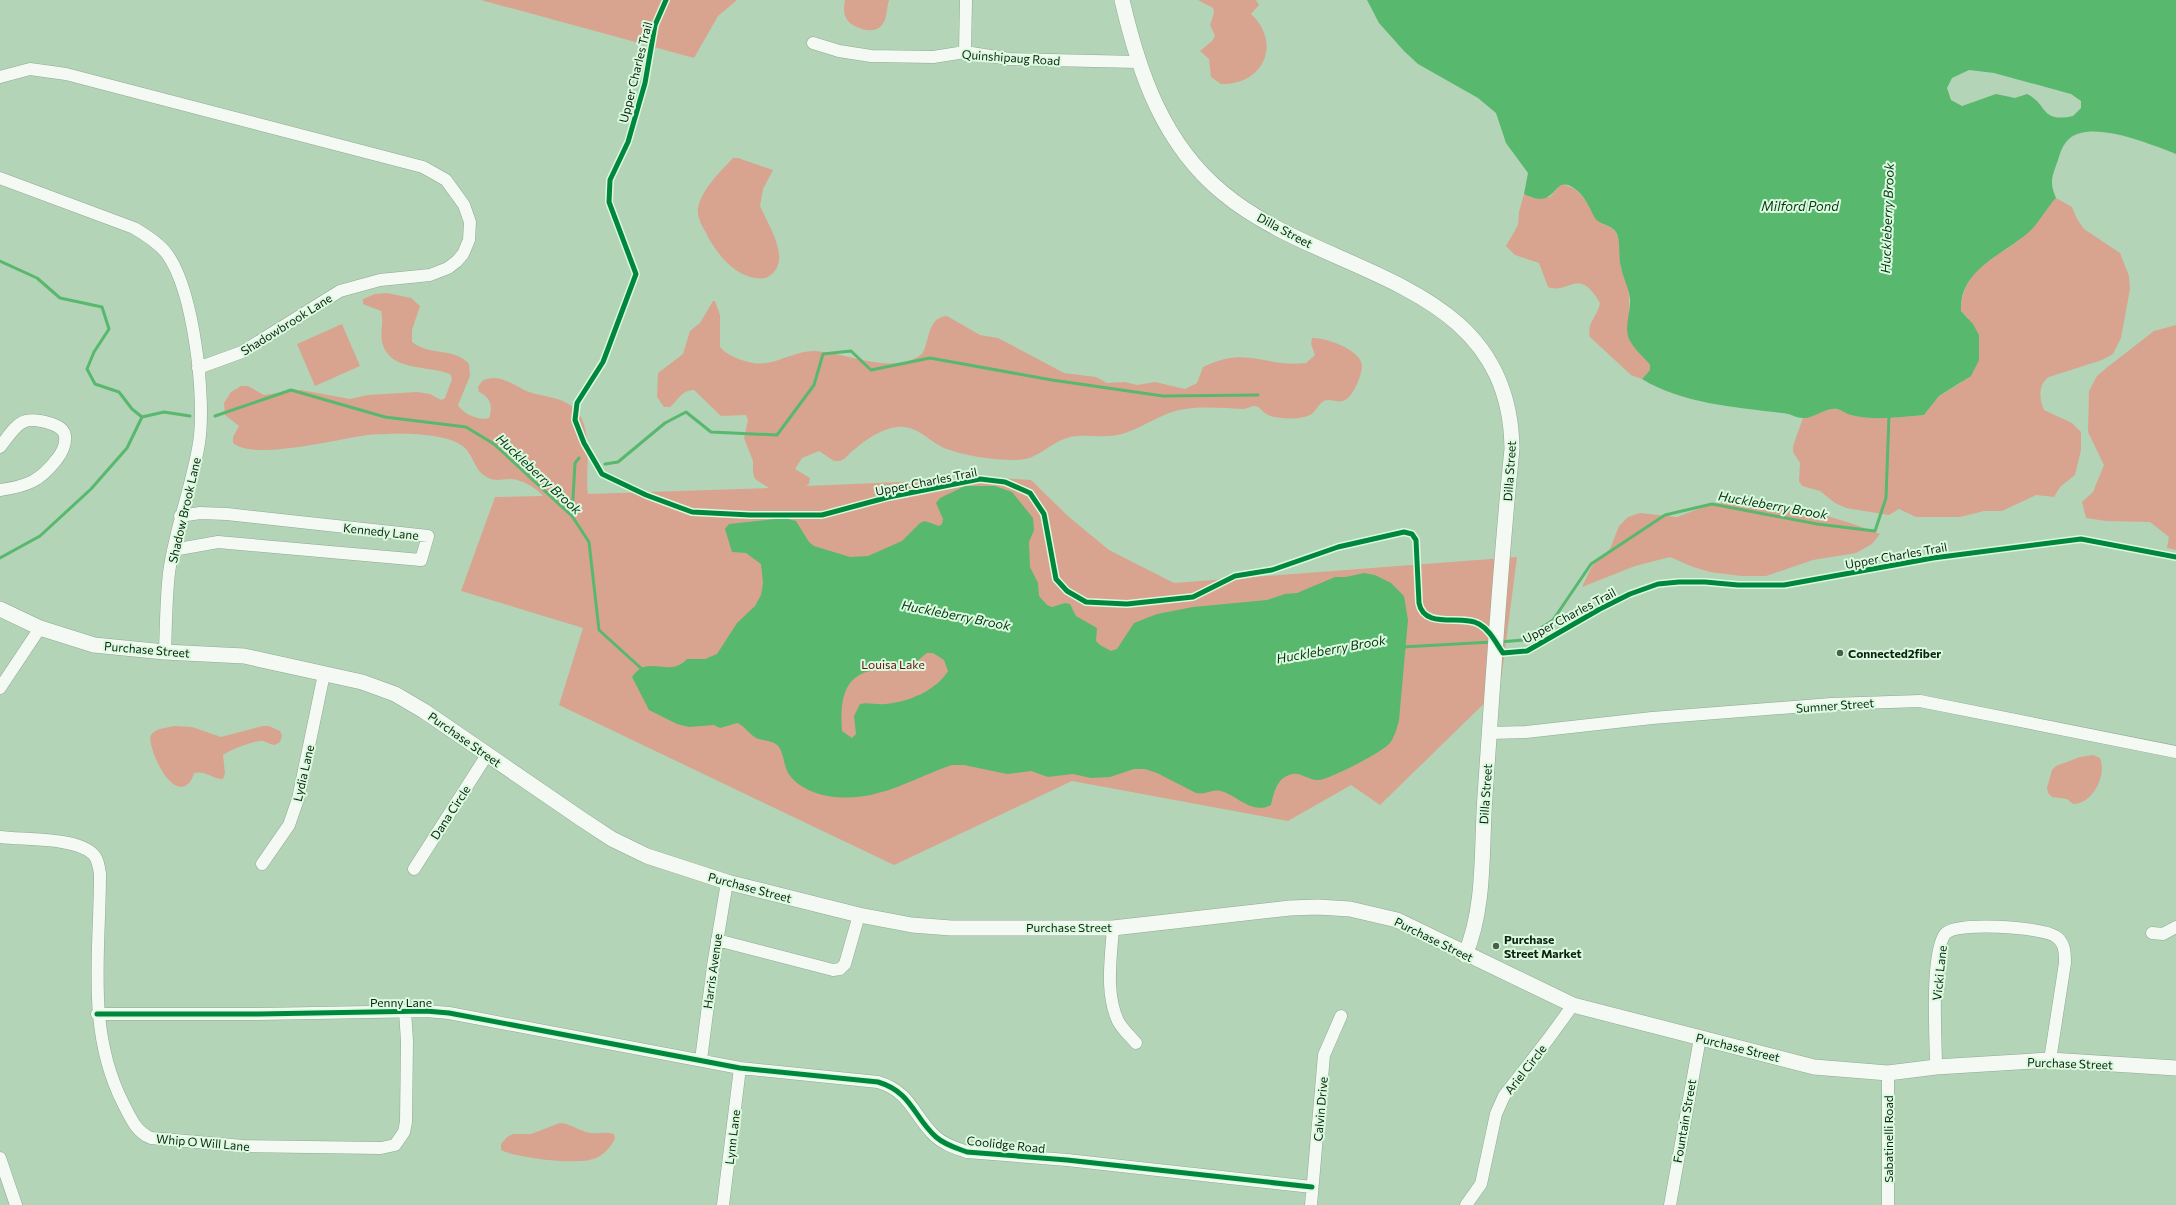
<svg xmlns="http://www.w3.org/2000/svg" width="2176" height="1205" viewBox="0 0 2176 1205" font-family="Commissioner,sans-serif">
	<rect width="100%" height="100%" fill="#b3d4b7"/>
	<path fill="#d9a48f" d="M481 0H737L718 16 694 58Z
		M845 0H889C886 9 888 19 881 26 873 35 851 28 846 18 843 12 844 6 845 0Z
		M1198 0H1256L1259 5 1251 14C1282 43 1264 85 1221 84L1211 77 1209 59 1200 51 1212 41 1215 36 1210 25 1214 13 1213 8Z
		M733 158H738L773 170 763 189 760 206C768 225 795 264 766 278 738 282 716 254 705 231 701 225 697 216 698 208 702 189 720 172 733 158Z
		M1563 184 1575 189 1583 197 1600 223 1612 228 1616 232 1620 244 1621 268 1628 286 1629 298 1630 341 1650 365V370L1642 379 1631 375 1590 337C1586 323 1598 316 1600 303 1578 265 1570 295 1548 287L1539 263 1515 255 1506 246 1518 225 1519 212 1524 194 1532 198 1550 197 1558 187Z
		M2056 198 2072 207 2077 219 2084 229 2120 253 2129 276 2130 289 2121 338 2113 354 2102 360 2049 377C2038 384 2039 399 2044 410L2072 423 2081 432V450L2075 475 2060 487 2054 497 2036 495 2002 511H1984L1960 517H1916L1899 509 1889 515 1846 508 1835 503 1820 491 1802 486 1799 481 1800 463 1793 452V446L1803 418C1813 415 1823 410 1833 409 1841 408 1852 416 1862 417 1882 419 1903 417 1924 415L1939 396 1961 383 1969 319 1961 311C1960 291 1974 269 1990 258 1996 254 2005 251 2011 246 2026 235 2044 217 2052 200Z
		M387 293 411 298 420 306 412 330V342C429 356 454 347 469 364L470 376 458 405C463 414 479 421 489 418 493 406 491 398 479 392L478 387 482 381C497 373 511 383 524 390 537 396 553 396 565 402 598 418 584 466 588 494L769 488 755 479 753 473V461L744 438 748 420 746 415 721 416 694 390C682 390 679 399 670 407H664L657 397 658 373 683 354 690 331 700 323 713 301H715L720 315V347C726 355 742 361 753 363 773 367 795 350 815 351 849 353 893 376 922 354 930 341 927 317 947 316L980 335 998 338 1064 373 1096 377 1107 383 1125 382 1137 385 1155 382 1185 389 1197 383 1203 367C1248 345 1265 368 1306 363L1315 355 1311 344 1312 338C1325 337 1362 350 1362 366 1362 375 1353 398 1343 401 1337 403 1330 398 1324 401 1318 404 1316 412 1310 415 1300 420 1279 419 1268 415 1263 413 1261 407 1255 406 1251 406 1247 409 1243 409 1223 408 1204 406 1185 409 1162 412 1143 428 1122 434 1104 439 1083 433 1067 438 1047 444 1038 461 1014 460 991 460 965 456 944 448 928 441 917 425 898 427 883 428 866 439 855 449 849 453 847 458 840 461H834L819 451 802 458 795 469 810 478 809 484 806 486 997 478 1031 480 1069 517 1109 550 1174 583 1517 557 1500 688 1380 805 1351 785 1288 821 1072 781 894 865 559 705 583 628 461 591 495 497 543 496C535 487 522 479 509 479 504 479 496 481 491 479 474 473 475 457 464 447 446 431 390 433 367 435 338 439 254 461 233 443V437L239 426 225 415 224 403 231 392 241 386H248L264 395 301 390 350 399 368 395 417 392 430 394 441 400 445 398 452 379 450 374C428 365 389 372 382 342 380 332 384 321 381 311L363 304V299L375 294Z
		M342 324 360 366 315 386 297 344Z
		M2176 325V550L2167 548 2169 537 2150 522 2106 521 2086 518 2082 502 2093 492 2104 465 2088 432 2089 391 2097 376 2105 369 2154 331Z
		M1736 502C1786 503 1834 516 1880 534L1872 544 1856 553 1813 560 1766 576H1741L1710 572 1693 567 1670 557 1635 566 1582 587 1592 566 1610 549 1619 526 1628 517 1640 513 1677 517 1711 504Z
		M174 726 192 727 221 737 263 726H269L280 731 282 736 280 742 275 745C271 745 267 742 263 741 255 740 229 750 223 755L225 773 223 779C212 779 206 770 194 773 193 776 191 782 188 784 170 800 146 744 151 735 155 728 167 728 174 726Z
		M2093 755 2100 758C2107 775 2093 804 2073 804L2067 799 2052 797 2048 793 2047 788 2052 770 2056 766 2080 757Z
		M560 1123C571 1123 580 1132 591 1133 599 1134 606 1131 614 1134L615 1139C610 1148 603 1156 593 1159 577 1165 517 1158 501 1150V1144L507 1137 513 1134H531Z"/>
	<path fill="#58b86e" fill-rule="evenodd" d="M1367 0H2176V154C2152 145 2091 119 2069 139 2063 144 2060 153 2058 160 2052 177 2049 182 2056 198 2053 200 2038 223 2032 229 2007 254 1959 267 1961 311L1973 324 1979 335V360L1971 376 1939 396 1924 415C1901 417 1874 421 1851 415 1846 414 1842 410 1837 409 1825 407 1814 419 1803 418 1796 418 1789 413 1782 413 1735 407 1683 404 1642 379L1650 370V365C1644 357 1635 350 1630 341 1623 327 1631 314 1630 299 1629 288 1623 278 1621 267 1618 256 1621 245 1617 234 1613 224 1600 226 1595 218 1589 207 1585 196 1574 188 1551 173 1559 212 1524 194L1528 173 1506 143 1496 113 1478 98 1418 64 1404 51 1379 23ZM1969 70 1994 73 2071 94 2081 101V108L2073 116C2040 123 2048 104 2027 94L2015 98 1996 94 1962 106 1951 100 1947 88 1952 78Z
		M965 486H995L1012 492 1033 518 1034 530 1029 542 1030 567 1038 583 1039 596 1047 605 1052 607 1065 603 1070 604 1076 616 1097 628 1096 641 1100 645 1111 651 1117 649 1134 623 1157 614 1193 607 1267 600 1285 594 1297 593 1335 577H1346L1364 573 1375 575 1391 583 1404 596 1408 620 1399 720C1397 728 1395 736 1390 743 1383 752 1330 779 1319 780 1309 781 1299 770 1289 775 1276 780 1274 793 1271 805 1252 815 1238 796 1221 791 1212 789 1205 795 1196 793L1157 773 1145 769H1134L1110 777 1091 778 1073 774 1048 777 1031 771 1007 774 964 765H952C927 773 903 787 878 793 851 801 811 800 791 777 783 768 785 756 779 747 774 740 763 741 756 738 749 734 745 726 737 723L720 728 714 725 689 727 677 724 649 710 632 677C648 653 669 679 687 659H705L717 654 737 623 755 606 761 595 763 583 761 564 746 553 732 552 725 529 729 524 784 518 796 521 809 542 814 546 850 557 868 556 902 541 920 523 925 521 939 526 942 524 943 519 936 503 940 498ZM927 653H933L944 660 948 671C936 691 906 703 884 704 876 705 868 702 860 704L854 716 856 734 852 738 842 731C840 703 842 673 877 670 884 669 894 672 901 670 911 668 919 659 927 653Z"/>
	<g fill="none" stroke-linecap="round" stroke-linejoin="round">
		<path stroke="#58b86e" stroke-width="3" d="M0 261 37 278 60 298 102 307 109 329 94 352 87 369 95 384 119 392 132 409 142 417 164 412 190 416
			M215 416 291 390 385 417 466 427 494 444 572 516 589 542 599 630 643 670
			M605 464 618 462 665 423 686 412 711 432 777 435 814 385 823 354 851 351 871 370 930 358 1052 380 1163 396 1258 395
			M572 516 575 463 579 458
			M0 558 40 536 91 489 127 448 142 417
			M1500 642 1523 640 1553 620 1591 564 1665 515 1712 504 1817 524 1875 531 1886 498 1889 415
			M1402 647 1492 642"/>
		<defs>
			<path id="minor" d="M813 43 839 51 871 56 933 57 965 52 1009 59 1138 62
				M965 52 966 0
				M0 77 30 69 66 74 423 167 446 180 464 205 470 222 469 240 463 254 457 261 448 268 430 275 380 280 340 291 242 352 198 368
				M0 178 134 228C146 235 159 243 167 254 194 291 206 399 199 443 192 487 175 528 169 573 166 599 166 626 165 652
				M0 447C18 423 22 414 52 424 58 426 64 429 65 436 66 444 62 453 57 459 40 481 28 486 0 490
				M173 550 218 542 421 560 428 536 227 514 200 513 180 516
				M0 688 40 628
				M1490 733 1526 732 1652 718 1831 704 1920 701 2176 752
				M0 837C23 840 76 837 93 854 98 859 99 867 100 874 100 954 86 1030 123 1103 130 1117 136 1132 151 1138L243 1146 381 1148 395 1145 404 1132 406 1122 407 1041 405 1011
				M262 864 289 825 298 799 324 674
				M414 869 487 755
				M1113 928C1111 958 1105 993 1118 1021 1122 1029 1130 1036 1136 1043
				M2152 933 2163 934 2176 927
				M717 940 833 970 840 969 845 964 859 915
				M97 1014H259L426 1011 449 1013 740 1068 878 1082C912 1092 914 1118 936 1137 945 1145 956 1148 967 1152L1067 1160 1312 1187
				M701 1060 713 966 727 882
				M1936 1067C1936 1039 1930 955 1945 934 1955 921 2041 927 2055 936 2065 942 2065 953 2065 963L2050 1060
				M1888 1073V1205
				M0 1158 16 1205
				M723 1205 740 1068
				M1311 1205 1324 1055 1341 1016
				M1466 1205 1481 1184 1496 1114 1504 1096 1549 1038 1573 1005
				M1670 1205 1700 1038"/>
			<path id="major" d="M1122 0C1139 73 1163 144 1223 193 1326 279 1510 276 1512 449 1500 565 1493 681 1485 796 1481 848 1486 906 1465 955
				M0 609 40 628 94 645 165 652 244 656 362 682 395 694 424 711 583 820 612 839 647 856 727 882 859 915 912 925 951 928H1113L1290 908 1318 907 1350 909 1397 920 1573 1005 1814 1067 1888 1073 1936 1067 2050 1060 2176 1068"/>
		</defs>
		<use href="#minor" stroke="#90a993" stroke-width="13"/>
		<use href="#major" stroke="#90a993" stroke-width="16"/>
		<use href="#minor" stroke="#f4f9f4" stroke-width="12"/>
		<use href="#major" stroke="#f4f9f4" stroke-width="15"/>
		<defs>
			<path id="cycleway" d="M666 0 655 25 645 83 628 142 610 180 609 202 636 274 603 362 577 403 575 420 584 443 602 474 646 495 692 512 750 515H822L889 497 980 479 1005 482 1030 493 1044 514 1056 579 1067 591 1086 602 1127 604 1193 597 1235 576 1272 570 1338 547 1404 532 1412 534 1416 540 1419 603C1424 630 1462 614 1479 624 1490 630 1496 643 1503 653L1527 651 1600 609 1630 594 1658 584 1679 582H1705L1738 585H1784L1933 558 2081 539 2176 557
				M97 1014H259L426 1011 449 1013 740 1068 878 1082C912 1092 914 1118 936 1137 945 1145 956 1148 967 1152L1067 1160 1312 1187"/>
		</defs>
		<use href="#cycleway" stroke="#dcfadf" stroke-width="8"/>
		<use href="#cycleway" stroke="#00873e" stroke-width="5"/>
	</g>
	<g fill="#46614a" stroke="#dcfadf" stroke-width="1.5">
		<circle cx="1840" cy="653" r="4"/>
		<circle cx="1496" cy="946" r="4"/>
	</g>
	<g text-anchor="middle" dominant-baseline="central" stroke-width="4" stroke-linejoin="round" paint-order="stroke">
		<g font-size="12" fill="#0b2310" stroke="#dcfadf">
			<text transform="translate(1011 57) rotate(4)">Quinshipaug Road</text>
			<text transform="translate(635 72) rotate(-76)">Upper Charles Trail</text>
			<text transform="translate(1285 230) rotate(28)">Dilla Street</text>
			<text transform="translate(286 324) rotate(-32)">Shadowbrook Lane</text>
			<text transform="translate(1509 471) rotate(-86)">Dilla Street</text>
			<text transform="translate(926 481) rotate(-11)">Upper Charles Trail</text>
			<text transform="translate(184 510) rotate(-77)">Shadow Brook Lane</text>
			<text transform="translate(381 531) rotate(6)">Kennedy Lane</text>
			<text transform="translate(1896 555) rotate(-10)">Upper Charles Trail</text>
			<text transform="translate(1569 615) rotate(-28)">Upper Charles Trail</text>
			<text transform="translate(147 649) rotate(5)">Purchase Street</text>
			<text transform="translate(1835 705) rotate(-4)">Sumner Street</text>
			<text transform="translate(465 739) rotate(35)">Purchase Street</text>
			<text transform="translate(303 773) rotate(-77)">Lydia Lane</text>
			<text transform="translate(1485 794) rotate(-86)">Dilla Street</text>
			<text transform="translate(450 812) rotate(-57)">Dana Circle</text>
			<text transform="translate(750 887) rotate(15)">Purchase Street</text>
			<text x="1069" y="927">Purchase Street</text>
			<text transform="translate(1434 939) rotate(26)">Purchase Street</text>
			<text transform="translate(712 971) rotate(-82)">Harris Avenue</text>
			<text transform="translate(1939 973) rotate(-84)">Vicki Lane</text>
			<text x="401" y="1002">Penny Lane</text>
			<text transform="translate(1738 1047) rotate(14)">Purchase Street</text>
			<text transform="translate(2070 1063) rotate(2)">Purchase Street</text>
			<text transform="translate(1525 1069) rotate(-52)">Ariel Circle</text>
			<text transform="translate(1320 1109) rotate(-85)">Calvin Drive</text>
			<text transform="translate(1684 1121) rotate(-80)">Fountain Street</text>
			<text transform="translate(732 1137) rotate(-83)">Lynn Lane</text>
			<text transform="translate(1888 1139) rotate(-90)">Sabatinelli Road</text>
			<text transform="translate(203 1142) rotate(5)">Whip O Will Lane</text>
			<text transform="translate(1006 1144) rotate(6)">Coolidge Road</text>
		</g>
		<g font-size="12" font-weight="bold" fill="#0b2310" stroke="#dcfadf" text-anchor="start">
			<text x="1848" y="653">Connected2fiber</text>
			<text x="1504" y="939">Purchase<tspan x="1504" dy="14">Street Market</tspan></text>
		</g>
		<g font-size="12" fill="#66100e" stroke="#dcfadf">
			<text x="893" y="664">Louisa Lake</text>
		</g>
		<g font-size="13" font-style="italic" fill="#043511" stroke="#dcfadf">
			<text x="1800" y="206">Milford Pond</text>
			<text transform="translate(1887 218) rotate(-88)">Huckleberry Brook</text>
			<text transform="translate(539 474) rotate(43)">Huckleberry Brook</text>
			<text transform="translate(1773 505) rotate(10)">Huckleberry Brook</text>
			<text transform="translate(956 615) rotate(11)">Huckleberry Brook</text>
			<text transform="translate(1331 649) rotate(-10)">Huckleberry Brook</text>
		</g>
	</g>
</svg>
